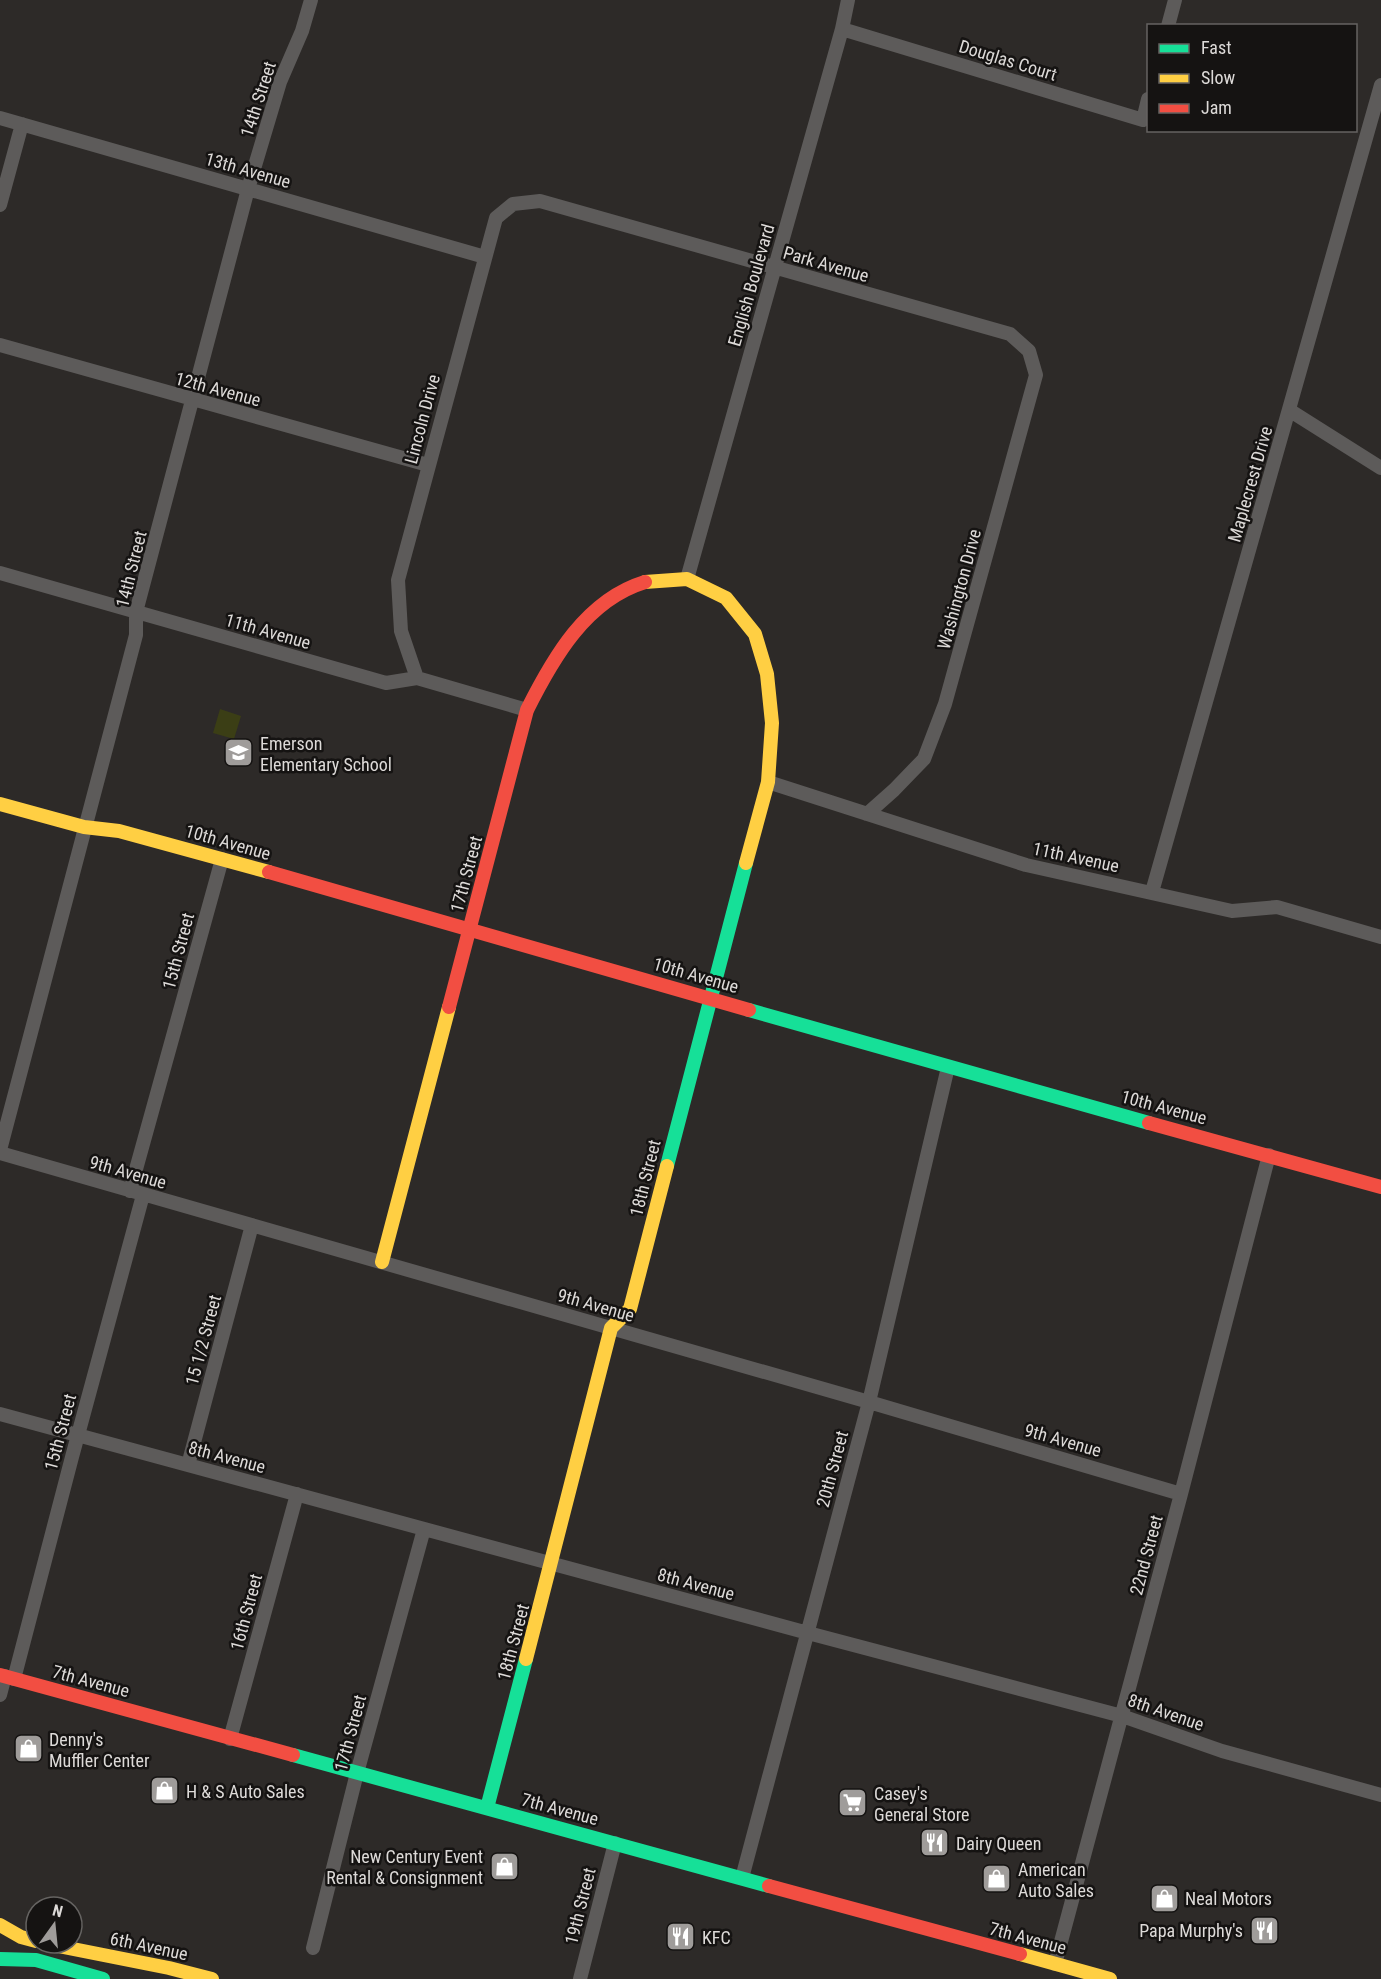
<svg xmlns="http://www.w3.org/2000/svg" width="1381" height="1979" viewBox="0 0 1381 1979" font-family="'Roboto Condensed',sans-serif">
	<rect width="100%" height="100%" fill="#2d2a28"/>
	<path fill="#3b3e15" d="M220 709 241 716 234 739 213 733Z"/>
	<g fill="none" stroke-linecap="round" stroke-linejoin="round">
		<path stroke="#5d5b5a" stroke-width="14" d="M1168 26 1175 0
			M842 29 1143 120 1148 99
			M0 118 485 257
			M0 205 22 124
			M0 345 428 465
			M1289 410 1381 468
			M0 573 386 683 417 678 527 710
			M687 579 842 29 848 0
			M417 678 401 631 398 580 496 218 513 204 540 201 1010 334 1029 351 1036 375 945 704 924 759 894 790 867 814
			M768 782 1026 865 1232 911 1277 907 1381 937
			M1152 892 1381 85
			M0 1150 136 635V612L248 189 280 82 302 31 311 0
			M0 1153 869 1402 1181 1494
			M130 1191 222 859
			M0 1414 808 1633 1122 1716 1222 1751 1381 1795
			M188 1465 252 1225
			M14 1679 72 1457 143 1195
			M0 1695 5 1676
			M230 1739 297 1494
			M742 1878 869 1402 948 1067
			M313 1948 357 1773 424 1529
			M1055 1964 1181 1494 1269 1155
			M580 1979 615 1843"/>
		<path stroke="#16e098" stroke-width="14" d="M749 1010 1149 1123
			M667 1166 746 863
			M293 1755 769 1886
			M487 1808 526 1659
			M0 1959 36 1960 103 1979"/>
		<path stroke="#ffcf43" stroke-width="14" d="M645 582 687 579 726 598 755 634 767 674 772 723 768 782 746 863
			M0 804 84 827 119 831 269 872
			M382 1262 449 1007
			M526 1659 611 1328 630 1309 667 1166
			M0 1925 21 1937 36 1941
			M43 1943 169 1968 212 1979
			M1020 1954 1110 1979"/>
		<path stroke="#f24e42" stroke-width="14" d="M269 872 749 1010
			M449 1007 527 710C553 658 586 600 645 582
			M1149 1123 1381 1187
			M0 1675 293 1755
			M769 1886 1020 1954"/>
	</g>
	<defs>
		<symbol id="school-square" viewBox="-11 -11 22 22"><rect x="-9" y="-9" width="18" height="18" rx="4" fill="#9f9c9a" stroke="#151312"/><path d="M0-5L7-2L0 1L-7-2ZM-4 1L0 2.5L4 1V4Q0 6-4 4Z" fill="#fff"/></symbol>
		<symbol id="shop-square" viewBox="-11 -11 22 22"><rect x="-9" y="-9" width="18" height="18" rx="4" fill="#9f9c9a" stroke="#151312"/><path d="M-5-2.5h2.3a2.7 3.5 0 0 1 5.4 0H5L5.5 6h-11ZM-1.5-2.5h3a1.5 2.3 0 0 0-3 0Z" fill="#fff"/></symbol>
		<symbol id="supermarket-square" viewBox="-11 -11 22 22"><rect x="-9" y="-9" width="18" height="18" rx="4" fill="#9f9c9a" stroke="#151312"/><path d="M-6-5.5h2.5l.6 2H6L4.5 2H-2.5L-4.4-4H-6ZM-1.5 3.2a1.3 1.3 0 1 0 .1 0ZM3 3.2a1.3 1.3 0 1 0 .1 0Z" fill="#fff"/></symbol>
		<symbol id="restaurant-square" viewBox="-11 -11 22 22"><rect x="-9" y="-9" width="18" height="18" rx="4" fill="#9f9c9a" stroke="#151312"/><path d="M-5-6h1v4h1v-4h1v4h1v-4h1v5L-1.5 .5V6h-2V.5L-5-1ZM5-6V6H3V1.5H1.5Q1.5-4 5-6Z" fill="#fff"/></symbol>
	</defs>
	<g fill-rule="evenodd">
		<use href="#school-square" x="222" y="736" width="33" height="33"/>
		<use href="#shop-square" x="12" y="1732" width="33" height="33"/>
		<use href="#shop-square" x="148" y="1774" width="33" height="33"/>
		<use href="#supermarket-square" x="836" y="1786" width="33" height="33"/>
		<use href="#restaurant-square" x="918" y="1826" width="33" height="33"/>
		<use href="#shop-square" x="488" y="1850" width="33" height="33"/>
		<use href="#shop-square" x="980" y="1862" width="33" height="33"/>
		<use href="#shop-square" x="1148" y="1882" width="33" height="33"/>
		<use href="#restaurant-square" x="1248" y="1914" width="33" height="33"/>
		<use href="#restaurant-square" x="664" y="1920" width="33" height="33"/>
	</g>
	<g text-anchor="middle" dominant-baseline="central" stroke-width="5" stroke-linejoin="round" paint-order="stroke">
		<g font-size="18" fill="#dddad8" stroke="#151312">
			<text transform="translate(1008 60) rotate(17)">Douglas Court</text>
			<text transform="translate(258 99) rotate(-72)">14th Street</text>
			<text transform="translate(248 170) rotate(16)">13th Avenue</text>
			<text transform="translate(826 264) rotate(16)">Park Avenue</text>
			<text transform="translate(751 285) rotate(-74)">English Boulevard</text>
			<text transform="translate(218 389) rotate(15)">12th Avenue</text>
			<text transform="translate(422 419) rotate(-75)">Lincoln Drive</text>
			<text transform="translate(1250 484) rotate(-74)">Maplecrest Drive</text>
			<text transform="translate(131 569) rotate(-76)">14th Street</text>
			<text transform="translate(959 589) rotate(-75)">Washington Drive</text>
			<text transform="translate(268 631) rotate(16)">11th Avenue</text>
			<text transform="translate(228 842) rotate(16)">10th Avenue</text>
			<text transform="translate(1076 857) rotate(12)">11th Avenue</text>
			<text transform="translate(466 874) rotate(-75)">17th Street</text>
			<text transform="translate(178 951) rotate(-75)">15th Street</text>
			<text transform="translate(696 975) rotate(16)">10th Avenue</text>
			<text transform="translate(1164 1107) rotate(15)">10th Avenue</text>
			<text transform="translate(128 1172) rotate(16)">9th Avenue</text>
			<text transform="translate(645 1178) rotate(-76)">18th Street</text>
			<text transform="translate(596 1305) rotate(16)">9th Avenue</text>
			<text transform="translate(203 1340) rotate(-75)">15 1/2 Street</text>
			<text transform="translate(60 1432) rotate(-75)">15th Street</text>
			<text transform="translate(1063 1440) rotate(16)">9th Avenue</text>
			<text transform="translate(227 1457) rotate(15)">8th Avenue</text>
			<text transform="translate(832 1469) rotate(-75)">20th Street</text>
			<text transform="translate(1146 1555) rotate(-75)">22nd Street</text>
			<text transform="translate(696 1584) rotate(15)">8th Avenue</text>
			<text transform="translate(246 1612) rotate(-75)">16th Street</text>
			<text transform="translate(513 1642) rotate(-75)">18th Street</text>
			<text transform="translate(91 1681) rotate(15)">7th Avenue</text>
			<text transform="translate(1166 1712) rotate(19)">8th Avenue</text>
			<text transform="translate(350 1733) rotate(-75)">17th Street</text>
			<text transform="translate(560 1809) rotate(15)">7th Avenue</text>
			<text transform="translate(580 1906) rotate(-76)">19th Street</text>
			<text transform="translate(1028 1938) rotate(15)">7th Avenue</text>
			<text transform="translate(149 1946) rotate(12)">6th Avenue</text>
		</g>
		<g font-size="18" fill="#dddad8" stroke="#151312" text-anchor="start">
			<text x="260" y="743">Emerson<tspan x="260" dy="21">Elementary School</tspan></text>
			<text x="49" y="1739">Denny's<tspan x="49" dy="21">Muffler Center</tspan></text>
			<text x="186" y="1791">H &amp; S Auto Sales</text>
			<text x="874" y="1793">Casey's<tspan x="874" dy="21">General Store</tspan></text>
			<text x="956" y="1843">Dairy Queen</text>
			<text x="483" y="1856" text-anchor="end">New Century Event<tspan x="483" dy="21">Rental &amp; Consignment</tspan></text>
			<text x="1018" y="1869">American<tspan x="1018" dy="21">Auto Sales</tspan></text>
			<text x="1185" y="1898">Neal Motors</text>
			<text x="1243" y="1930" text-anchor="end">Papa Murphy's</text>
			<text x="702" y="1937">KFC</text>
		</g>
	</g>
	<rect x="1147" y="24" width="210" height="108" fill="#151312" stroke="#656361" stroke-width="1.5"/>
	<rect x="1159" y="44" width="30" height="9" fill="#16e098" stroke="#656361" stroke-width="1.5"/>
	<text x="1201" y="54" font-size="18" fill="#dddad8">Fast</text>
	<rect x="1159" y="74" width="30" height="9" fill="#ffcf43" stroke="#656361" stroke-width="1.5"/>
	<text x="1201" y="84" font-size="18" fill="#dddad8">Slow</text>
	<rect x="1159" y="104" width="30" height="9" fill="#f24e42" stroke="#656361" stroke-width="1.5"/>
	<text x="1201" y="114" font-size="18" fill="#dddad8">Jam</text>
	<g transform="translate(54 1925) rotate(15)"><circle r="28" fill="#151312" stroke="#656361" stroke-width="1.5"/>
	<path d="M0-4.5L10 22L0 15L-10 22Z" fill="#9f9c9a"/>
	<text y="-9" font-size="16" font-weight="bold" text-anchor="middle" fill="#dddad8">N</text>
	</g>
</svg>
